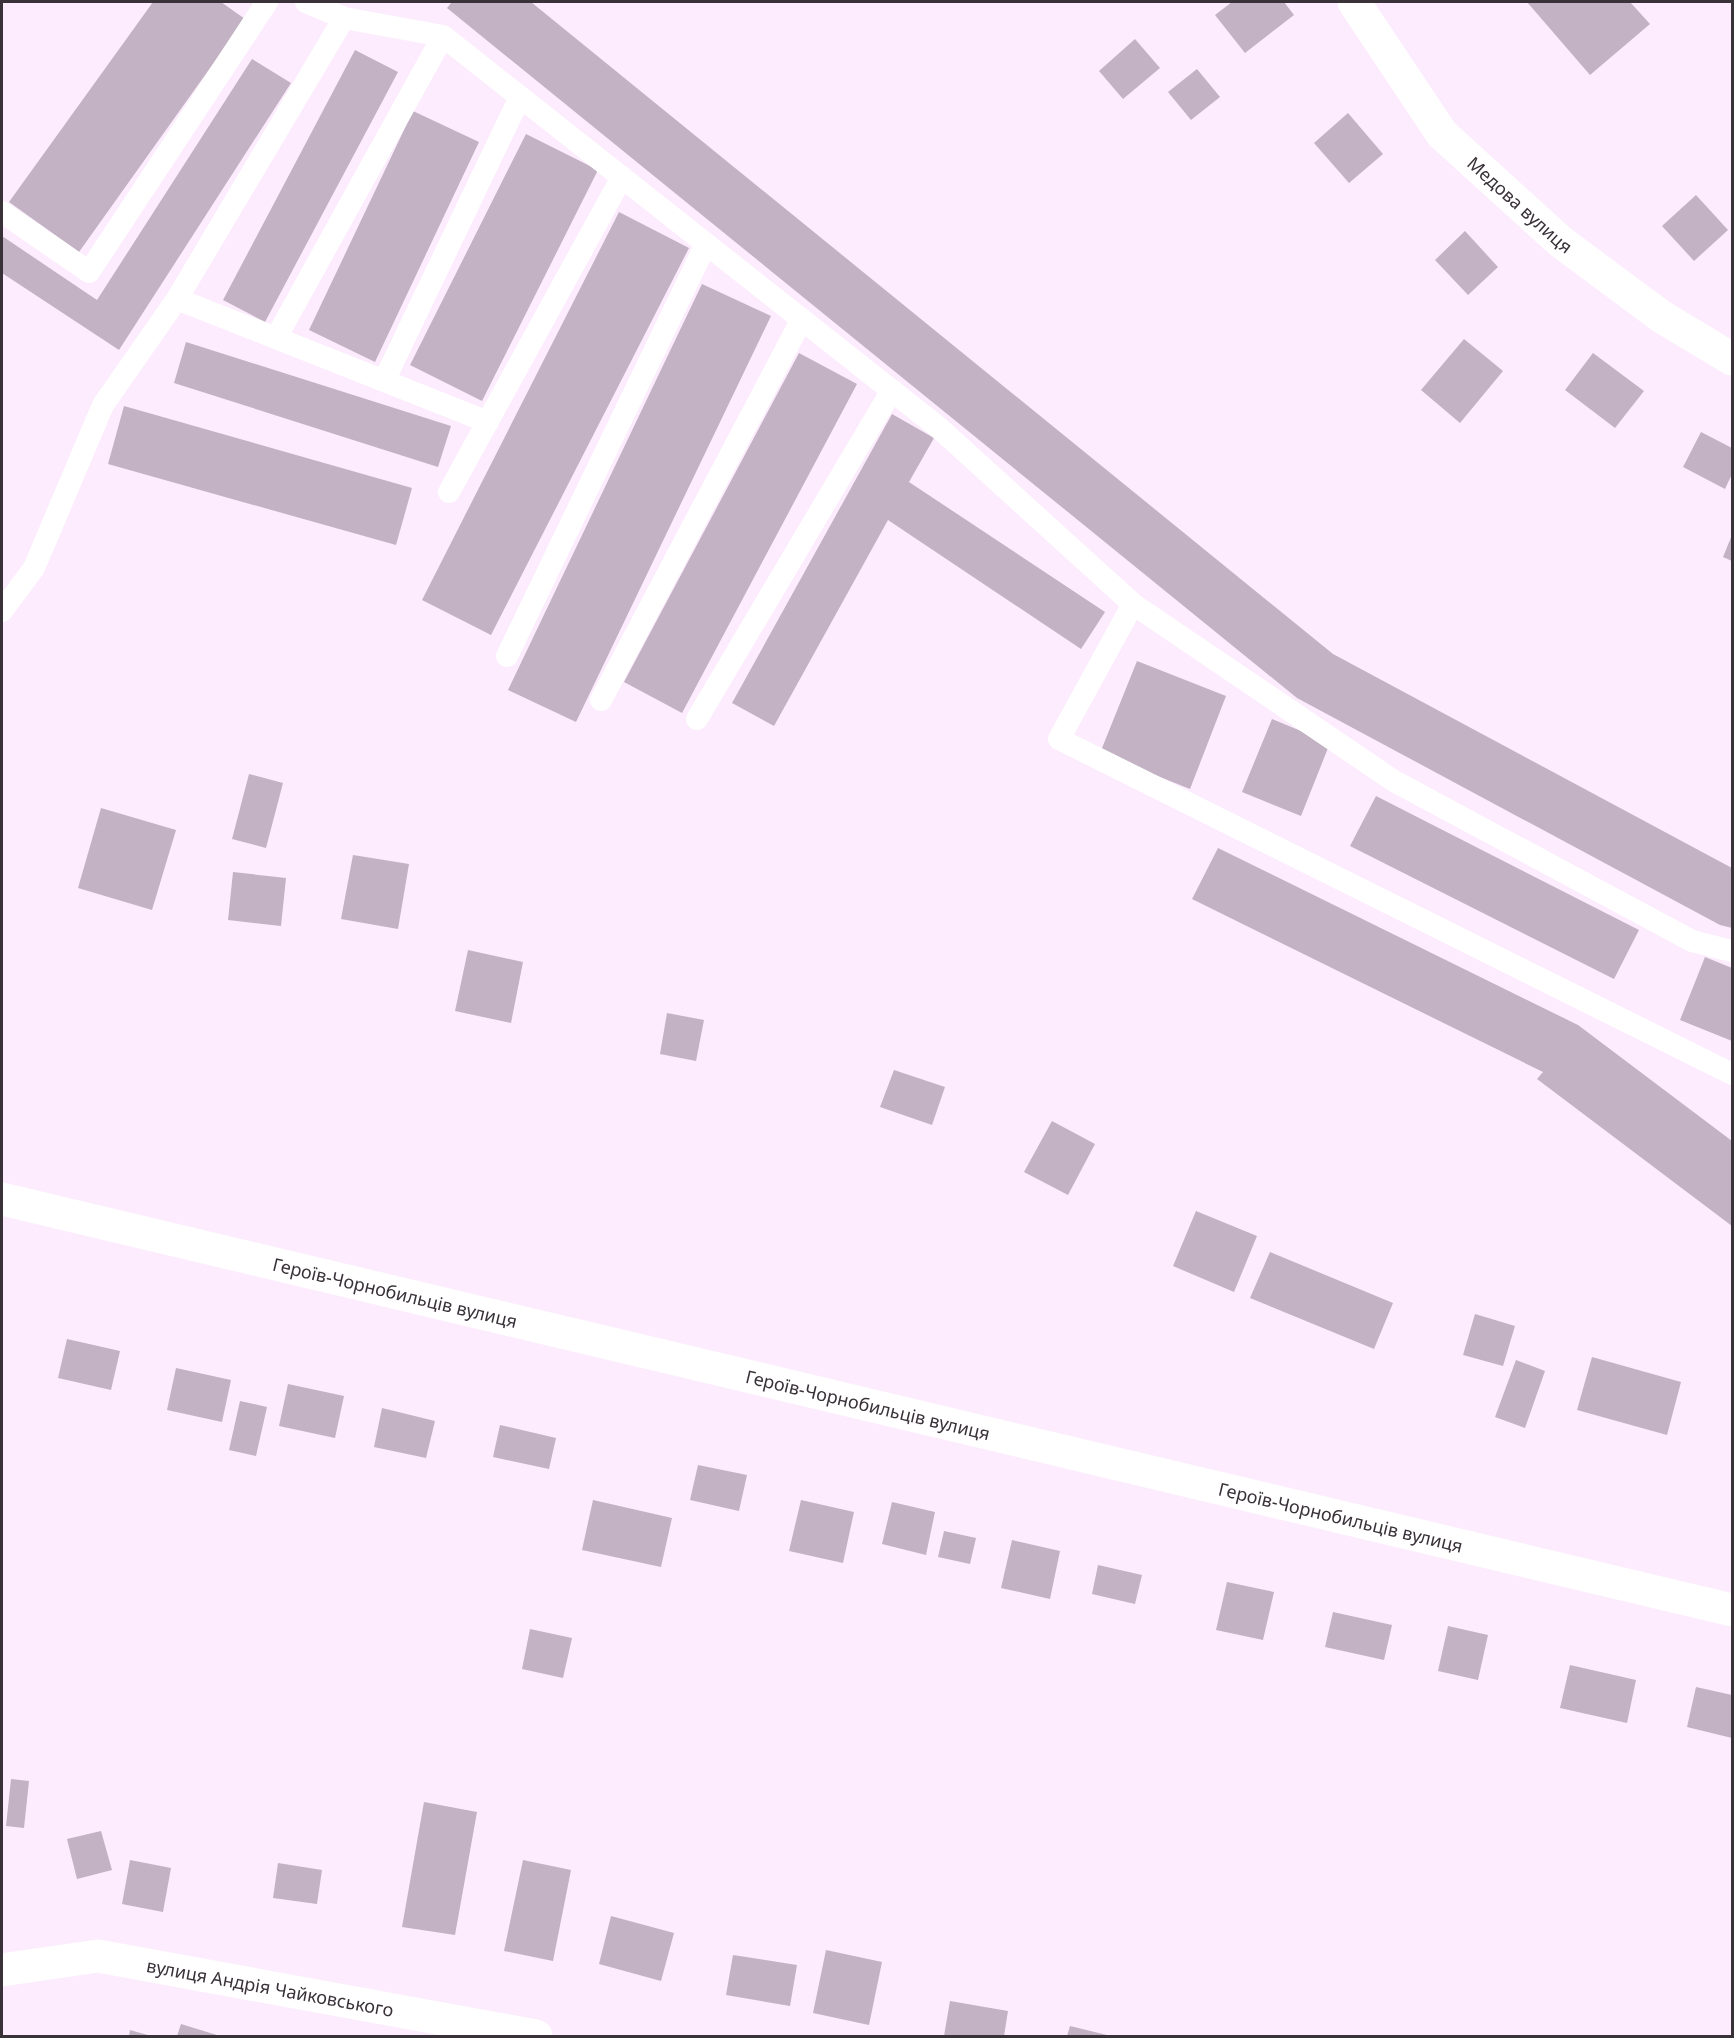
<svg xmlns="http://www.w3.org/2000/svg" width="1734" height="2038" viewBox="0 0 1734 2038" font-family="'Noto Sans',sans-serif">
	<rect width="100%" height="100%" fill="#fcecfd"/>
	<path fill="#c2b2c3" d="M153 2H221L245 19 79 252 9 202Z
		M452 2H531L1333 654 1732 868V928L1720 925 1297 698 447 8Z
		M1232 2H1284L1294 15 1245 53 1215 15Z
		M1527 2H1630L1650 24 1590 75Z
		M1135 39 1160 68 1123 99 1099 71Z
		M355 50 398 72 265 322 223 300Z
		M252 59 291 83 119 350 2 273V236L97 300Z
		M1197 69 1220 97 1191 120 1168 92Z
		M413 111 479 142 375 362 309 330Z
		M1348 113 1383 154 1349 183 1314 143Z
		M526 134 598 170 482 401 410 365Z
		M1696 195 1728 230 1694 261 1662 226Z
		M619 212 689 248 491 635 422 600Z
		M1465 231 1498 267 1468 295 1435 260Z
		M702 284 771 316 576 722 508 690Z
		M1464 339 1503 371 1460 423 1421 390Z
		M186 342 451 426 438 467 174 383Z
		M799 353 857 384 682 713 624 682Z
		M1593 353 1644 391 1615 428 1565 390Z
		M124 406 412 488 396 545 108 464Z
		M892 414 934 438 909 482 1105 612 1081 649 888 520 774 726 732 703Z
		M1701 432 1732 448V474L1725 489 1683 467Z
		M1732 535V561L1723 557Z
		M1137 661 1226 696 1190 789 1100 753Z
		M1272 719 1330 743 1301 816 1242 792Z
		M249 774 283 783 266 848 232 839Z
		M1376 796 1639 930 1614 979 1350 846Z
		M101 808 176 830 152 910 78 888Z
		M1218 848 1578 1025 1732 1141V1226L1537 1079 1543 1072 1192 899Z
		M353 855 409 864 398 929 341 919Z
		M233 872 286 878 281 926 228 920Z
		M468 950 523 962 511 1023 455 1011Z
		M1705 957 1732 968V1041L1680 1020Z
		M667 1013 704 1020 696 1061 660 1054Z
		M894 1070 945 1087 932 1125 880 1107Z
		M1052 1121 1095 1144 1068 1195 1024 1172Z
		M1196 1211 1257 1236 1234 1292 1173 1266Z
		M1270 1252 1393 1303 1374 1349 1250 1298Z
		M1475 1314 1515 1326 1503 1366 1463 1355Z
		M67 1339 120 1351 111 1390 58 1378Z
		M1592 1357 1681 1382 1667 1435 1577 1410Z
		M1516 1360 1545 1371 1525 1428 1495 1417Z
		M176 1368 231 1380 222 1422 167 1410Z
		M288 1384 344 1396 335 1438 279 1426Z
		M240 1401 267 1407 256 1456 229 1450Z
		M382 1408 435 1421 426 1458 374 1447Z
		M500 1425 556 1438 549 1469 493 1457Z
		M698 1465 747 1475 739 1511 690 1500Z
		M593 1500 672 1518 661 1567 582 1550Z
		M801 1500 854 1512 843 1563 789 1551Z
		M892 1502 935 1512 926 1555 882 1544Z
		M944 1531 976 1538 970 1564 938 1557Z
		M1012 1540 1060 1551 1050 1599 1001 1588Z
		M1098 1565 1142 1575 1135 1604 1092 1594Z
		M1227 1582 1274 1592 1263 1640 1216 1630Z
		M1333 1612 1392 1625 1384 1660 1325 1647Z
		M1448 1626 1488 1635 1478 1680 1438 1671Z
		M530 1629 572 1638 563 1678 522 1669Z
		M1570 1665 1636 1680 1627 1723 1560 1708Z
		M1696 1687 1732 1695V1738L1687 1727Z
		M11 1779 29 1781 24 1828 6 1826Z
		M424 1802 477 1812 455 1935 402 1927Z
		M101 1831 112 1870 77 1879 67 1839Z
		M130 1860 171 1868 163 1912 122 1904Z
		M523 1860 571 1870 553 1961 504 1951Z
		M278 1863 322 1870 317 1904 273 1898Z
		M611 1916 674 1933 661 1981 599 1964Z
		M826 1950 882 1962 869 2025 813 2013Z
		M733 1955 797 1965 790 2006 726 1995Z
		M950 2001 1008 2011 1004 2036H944Z
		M181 2024 220 2036H177Z
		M1070 2026 1111 2036H1067Z
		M130 2030 151 2036H129Z"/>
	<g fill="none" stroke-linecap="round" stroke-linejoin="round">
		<path stroke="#fff" stroke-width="22" d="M306 2 344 18 443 36 938 427 1133 604 1059 739 1732 1074
			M2 212 89 272 267 2
			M177 299 488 422
			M276 338 443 36
			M384 381 520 97
			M449 492 622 177
			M1133 604 1394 781 1692 941 1732 951
			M2 611 34 568 103 405 177 299 344 18
			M507 656 706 244
			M601 700 802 319
			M697 719 892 390"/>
		<g stroke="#fff" stroke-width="33">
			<path id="s1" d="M1354 2 1442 134 1561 242 1662 317 1732 359"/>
			<path id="s2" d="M2 1199 1732 1610"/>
			<path id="s3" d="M2 1970 98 1956 536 2036"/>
		</g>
	</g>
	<g text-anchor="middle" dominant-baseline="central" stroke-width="4.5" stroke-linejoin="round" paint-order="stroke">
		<g font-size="18" fill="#393239" stroke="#fff">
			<text stroke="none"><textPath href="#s1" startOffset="264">Медова вулиця</textPath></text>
			<text stroke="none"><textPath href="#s2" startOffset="404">Героїв-Чорнобильців вулиця</textPath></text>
			<text stroke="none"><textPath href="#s2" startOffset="890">Героїв-Чорнобильців вулиця</textPath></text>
			<text stroke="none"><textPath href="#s2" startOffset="1376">Героїв-Чорнобильців вулиця</textPath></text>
			<text stroke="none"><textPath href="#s3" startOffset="272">вулиця Андрія Чайковського</textPath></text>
		</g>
	</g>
	<rect width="1734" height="2038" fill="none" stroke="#393239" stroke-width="6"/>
</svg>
